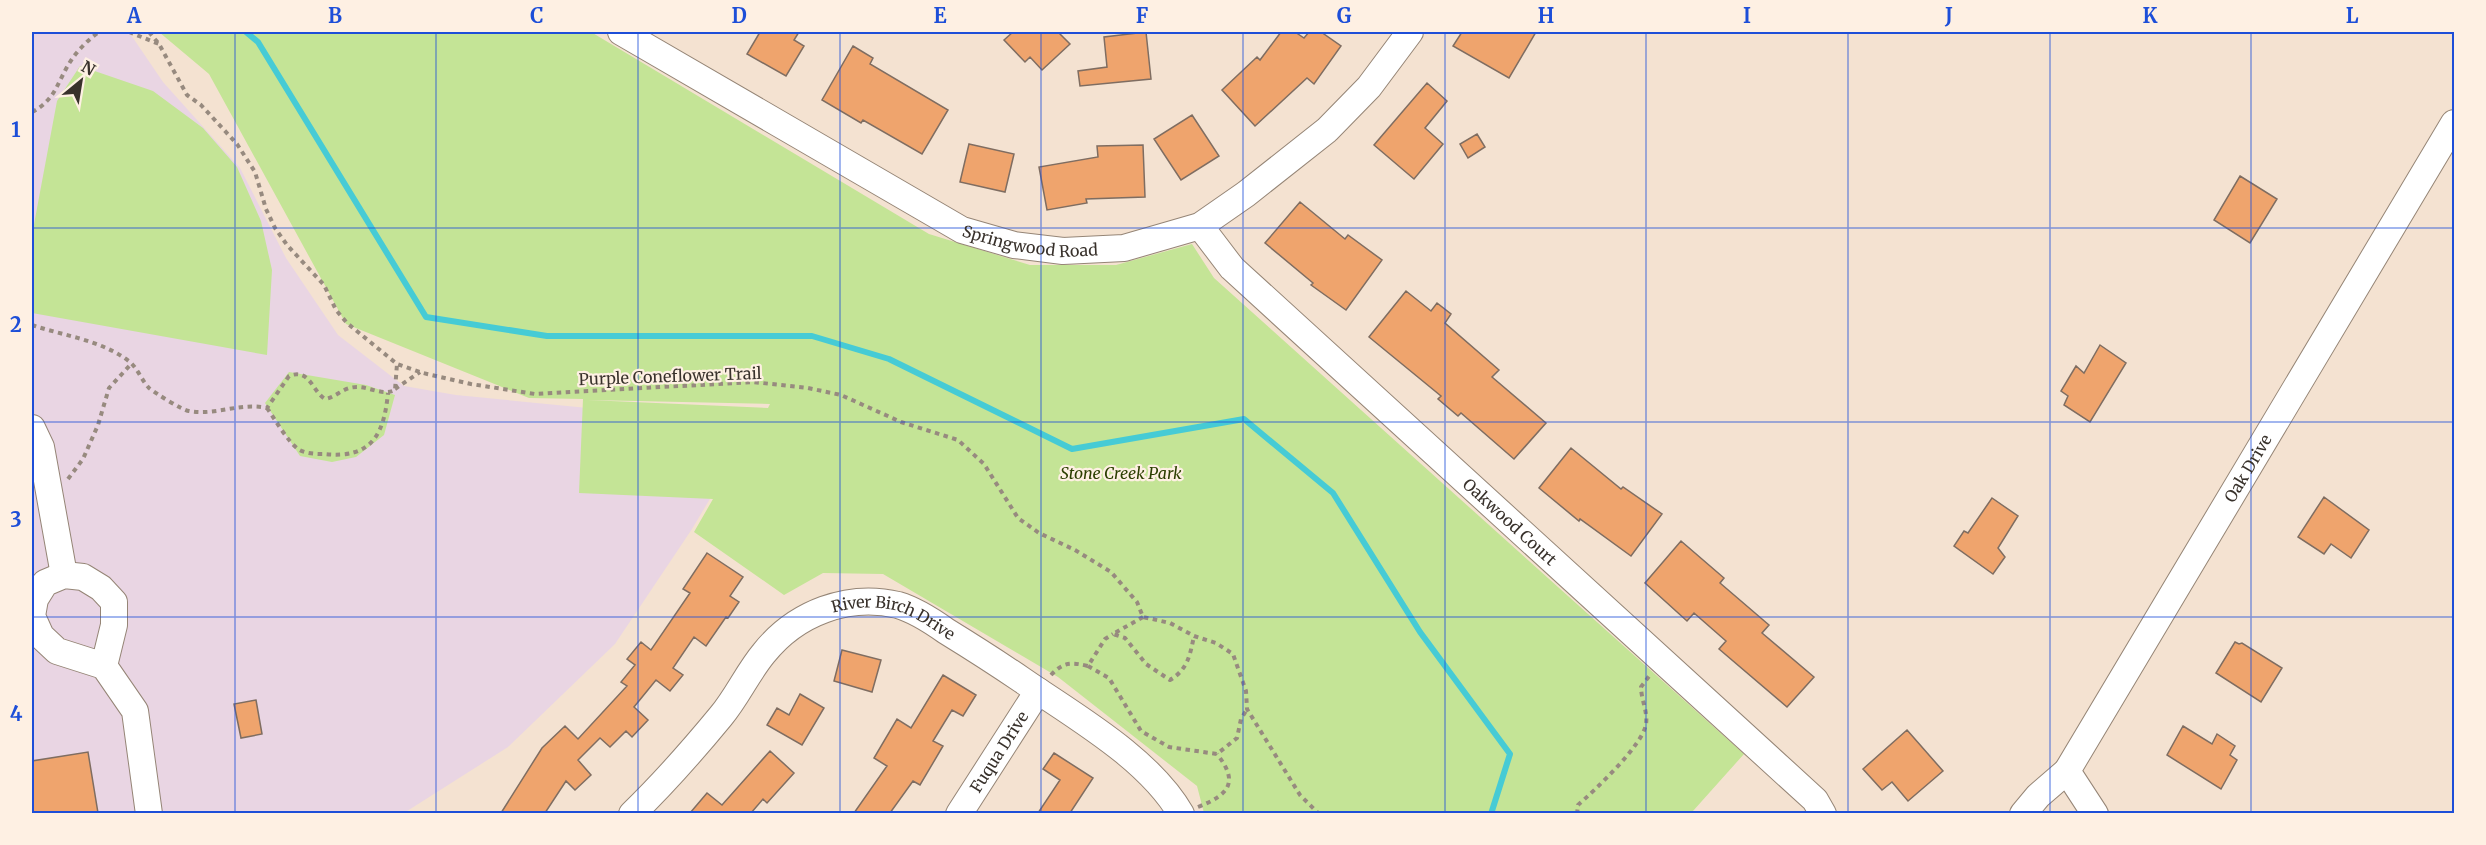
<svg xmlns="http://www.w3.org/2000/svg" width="2486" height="845" viewBox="0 0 2486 845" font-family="Merriweather,serif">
	<rect width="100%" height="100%" fill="#f4e2d1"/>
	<path fill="#e9d5e3" d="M32 32H129L163 82 240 168 286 258 338 335 404 386 456 395 598 409 763 410 692 529 615 644 508 747 404 813H32Z"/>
	<path fill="#c4e496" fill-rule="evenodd" d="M159 32H591L929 234 1030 265H1116L1192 244 1214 278 1744 754 1693 811V813H1204L1197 786 1058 677 883 574 823 573 784 595 694 532 713 499 579 493 583 399 529 398 346 324 209 74ZM588 400H589L770 404 768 408Z
		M80 66 153 91 203 128 237 167 261 221 272 270 267 355 32 313V235L57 101Z
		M289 372 366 385 395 395 384 435 356 457 332 462 300 456 265 403Z"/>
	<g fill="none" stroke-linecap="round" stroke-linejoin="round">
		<path stroke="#46cbd5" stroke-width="6" d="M246 32 258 42 426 317 547 336H812L889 359 1072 449 1244 419 1333 493 1420 632 1510 754 1491 814"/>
	</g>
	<path fill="#efa46d" stroke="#7f6d61" stroke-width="1.5" d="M760 32H799L794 40 804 46 786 76 747 54Z
		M1013 32H1058L1070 44 1042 70 1030 57 1025 62 1004 40Z
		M1146 32 1151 79 1080 86 1078 71 1107 67 1104 37Z
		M1281 32H1295L1304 38 1309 32H1321L1341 46 1314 84 1307 78 1255 126 1222 90 1257 57 1260 60Z
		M1462 32H1536L1509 78 1453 46Z
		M853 46 873 58 870 64 948 110 922 154 863 120 861 123 822 100Z
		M1427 83 1447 101 1425 128 1443 144 1414 179 1374 145Z
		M1192 115 1219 156 1181 180 1154 139Z
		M1477 134 1485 147 1468 158 1460 144Z
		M969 144 1014 154 1005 192 960 182Z
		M1143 145 1145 197 1086 199 1087 203 1047 210 1039 167 1098 157 1097 146Z
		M2240 176 2277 199 2250 243 2214 220Z
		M1300 202 1345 239 1348 235 1382 260 1346 310 1311 285 1313 283 1265 243Z
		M1406 291 1431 311 1437 303 1451 314 1445 323 1499 370 1492 377 1546 423 1514 459 1461 413 1458 416 1438 399 1441 396 1369 337Z
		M2100 345 2126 363 2090 422 2064 405 2068 396 2061 391 2076 366 2084 373Z
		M1571 448 1621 489 1623 487 1662 514 1631 556 1580 519 1579 521 1539 488Z
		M2324 497 2369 530 2351 558 2331 544 2324 554 2298 537Z
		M1992 498 2018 516 1998 548 2005 557 1993 574 1954 546 1964 531 1968 533Z
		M1681 541 1724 578 1720 583 1769 625 1762 633 1814 677 1787 707 1719 649 1726 641 1694 613 1687 621 1645 583Z
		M707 553 743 577 730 596 739 602 728 618 726 617 706 646 694 637 673 668 683 675 670 691 656 680 634 707 648 720 632 737 626 731 610 747 600 738 578 760 591 775 575 790 566 781 545 813H501L542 748 565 726 578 739 627 686 621 682 635 665 627 659 641 642 651 650 690 593 683 589Z
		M2235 642 2239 644 2242 643 2282 668 2261 702 2216 673Z
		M842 650 881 660 872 692 834 681Z
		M943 675 976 695 963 716 952 710 933 741 943 746 920 785 913 781 890 813H854L887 766 874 758 897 719 911 728Z
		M800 694 824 708 802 745 767 725 777 708 789 715Z
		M256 700 262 734 241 738 234 704Z
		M2183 726 2212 744 2217 734 2235 746 2230 755 2237 760 2221 789 2167 755Z
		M1907 730 1943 771 1908 801 1892 782 1882 790 1863 769Z
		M770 751 794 773 767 803 763 799 751 813H690L707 793 722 805Z
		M88 752 98 813H32V761Z
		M1054 753 1093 778 1070 813H1038L1060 780 1043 769Z"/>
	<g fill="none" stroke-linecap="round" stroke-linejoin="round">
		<defs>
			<g id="minor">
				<path id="s1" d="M621 32 962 230 1014 245 1063 251 1124 248 1200 226 1246 194 1327 130 1369 87 1410 32"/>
				<path id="s2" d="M1200 226 1232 268 1815 800 1823 814"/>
				<path d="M32 428 41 447 64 575"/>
				<path d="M104 666 114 625V602L101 588 83 577 64 575 45 583 35 599 32 616 41 636 57 651 104 666 135 711 149 814"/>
				<path id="s3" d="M632 814C664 783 693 750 721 716 737 697 748 672 764 653 796 613 848 593 898 605 915 610 932 621 946 631 972 647 997 663 1022 680 1074 716 1149 758 1181 814"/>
				<path id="s4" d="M959 814 1038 691"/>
				<path d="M2023 814 2038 796 2067 771"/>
				<path id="s5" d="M2095 814 2067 771 2454 123"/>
			</g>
		</defs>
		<use href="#minor" stroke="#958576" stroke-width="28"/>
		<path stroke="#978a7f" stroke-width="4" stroke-dasharray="4.5 4.5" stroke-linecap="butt" d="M129 32 159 44
			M149 32 159 44 187 95 201 105 237 144 255 172 266 209 275 228 287 245 324 285 336 310 347 323 397 364 423 373 471 384 535 394 753 382 808 388 841 395 901 422 958 440 984 464 1018 518 1039 533 1075 550 1111 572 1137 602 1143 617 1170 623 1194 636 1216 643 1233 654 1246 691 1247 709 1300 795 1319 814
			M32 112C57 99 57 81 72 59 79 49 89 39 99 32
			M32 325C64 336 102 340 130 362 138 369 142 381 149 388 155 393 182 410 189 411 215 416 241 402 267 408L289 376C310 368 312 391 325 399 337 397 343 387 357 387 370 387 383 396 395 390L397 364
			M395 389 420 372
			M267 408C274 418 288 442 298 449 305 454 317 454 325 454 372 459 384 434 388 393
			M68 479 83 459 98 425 109 388 132 363
			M1143 617 1113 634 1125 638 1146 664 1170 680C1188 669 1190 655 1194 636
			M1088 666 1109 678 1141 731 1169 747 1217 754 1237 738 1241 719 1247 709
			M1051 675C1063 662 1071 662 1088 666L1105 639 1113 634
			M1198 807C1228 795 1240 783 1217 754
			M1577 814 1578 805C1595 790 1643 745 1646 724 1648 712 1641 699 1641 687L1650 675"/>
		<use href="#minor" stroke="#fff" stroke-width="26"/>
	</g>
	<path fill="none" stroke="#1d4ed8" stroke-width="1.5" stroke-opacity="0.55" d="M235 32V814M436 32V814M638 32V814M840 32V814M1041 32V814M1243 32V814M1445 32V814M1646 32V814M1848 32V814M2050 32V814M2251 32V814M32 228H2454M32 422H2454M32 617H2454"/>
	<g text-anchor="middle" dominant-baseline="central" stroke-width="4.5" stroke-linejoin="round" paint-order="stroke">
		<g font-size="16" fill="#38312b" stroke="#fef0e3">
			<text stroke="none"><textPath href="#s1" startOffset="464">Springwood Road</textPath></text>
			<text transform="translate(670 376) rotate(-2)">Purple Coneflower Trail</text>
			<text stroke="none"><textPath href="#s5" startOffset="404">Oak Drive</textPath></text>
			<text stroke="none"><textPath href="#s2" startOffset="429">Oakwood Court</textPath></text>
			<text stroke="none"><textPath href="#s3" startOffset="357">River Birch Drive</textPath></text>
			<text stroke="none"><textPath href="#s4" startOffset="74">Fuqua Drive</textPath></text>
		</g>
		<g font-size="16" font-style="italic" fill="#2c3f01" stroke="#fef0e3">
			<text x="1121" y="473">Stone Creek Park</text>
		</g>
	</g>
	<rect width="2486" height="845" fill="none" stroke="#fef0e3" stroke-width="66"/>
	<g transform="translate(81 81) rotate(30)" stroke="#fef0e3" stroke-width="4.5" paint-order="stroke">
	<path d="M0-4.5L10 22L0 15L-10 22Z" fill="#38312b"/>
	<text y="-9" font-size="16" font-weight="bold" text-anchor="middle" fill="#38312b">N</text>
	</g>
	<rect x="33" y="33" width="2420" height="779" fill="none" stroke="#1d4ed8" stroke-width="2"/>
	<g font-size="20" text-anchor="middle" font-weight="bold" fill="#1d4ed8">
		<text x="134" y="23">A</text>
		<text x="335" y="23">B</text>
		<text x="537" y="23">C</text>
		<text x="739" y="23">D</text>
		<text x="940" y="23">E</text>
		<text x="1142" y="23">F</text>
		<text x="1344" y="23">G</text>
		<text x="1546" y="23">H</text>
		<text x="1747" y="23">I</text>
		<text x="1949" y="23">J</text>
		<text x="2150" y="23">K</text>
		<text x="2352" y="23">L</text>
		<text x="16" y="137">1</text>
		<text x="16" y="332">2</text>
		<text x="16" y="527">3</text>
		<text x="16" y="721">4</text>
	</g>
</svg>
